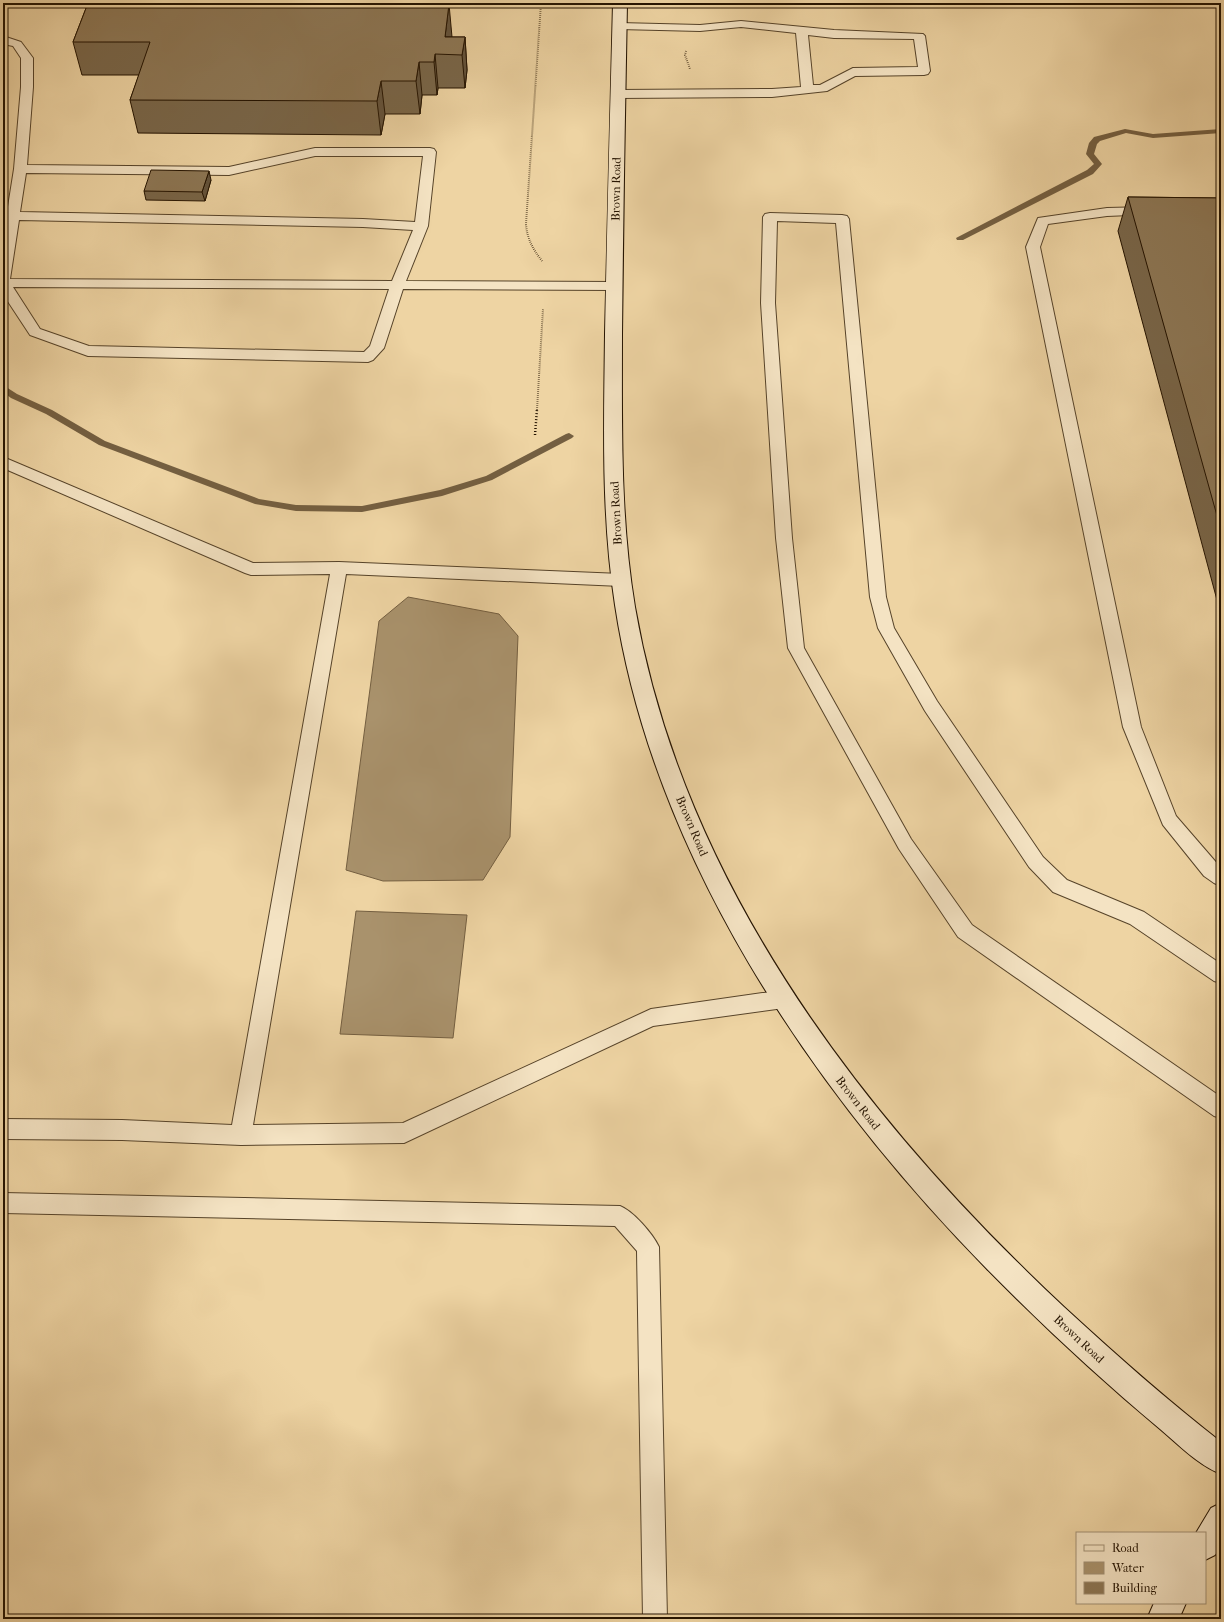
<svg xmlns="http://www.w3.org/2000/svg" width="1224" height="1622" viewBox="0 0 1224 1622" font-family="'IM FELL French Canon',serif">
	<rect width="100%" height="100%" fill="#eed4a3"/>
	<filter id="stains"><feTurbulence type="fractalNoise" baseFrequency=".005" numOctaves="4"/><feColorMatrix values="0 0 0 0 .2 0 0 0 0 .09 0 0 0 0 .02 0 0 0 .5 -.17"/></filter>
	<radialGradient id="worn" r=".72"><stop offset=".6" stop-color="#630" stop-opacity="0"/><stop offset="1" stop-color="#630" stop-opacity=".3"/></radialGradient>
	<path fill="#a9926c" stroke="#745f41" d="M408 597 499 614 518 636 510 837 483 880 383 881 346 870 379 621Z
		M356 911 467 915 453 1038 340 1034Z"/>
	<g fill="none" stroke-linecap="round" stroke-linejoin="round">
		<path fill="#745f41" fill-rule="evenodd" d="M1125 129 1153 134 1221 129V133L1153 138 1126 133 1100 141 1097 144 1094 154 1102 164 1093 174 963 240H957L956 238 1087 170 1094 164 1086 154 1089 143 1094 137Z
			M3 385 17 394 52 410 105 441 259 499 296 505 362 506 440 490 486 476 566 434 569 433 574 436 572 438 492 480 442 496 362 512 296 511 255 504 99 445 46 414 11 398 3 392Z"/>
		<defs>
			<path id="lane" d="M741 21 834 30 923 34 925 36 930 71 928 74 924 75 855 76 827 91 772 97 618 98 614 97 612 94 614 91 618 90 772 89 801 87 796 33 741 27 700 31 619 29 615 28 613 26 615 24 619 23 700 25ZM808 35 834 38 914 39 918 67 853 68 820 85H813Z
				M3 36 21 42 33 58V87L27 165 229 167 315 148H430L434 149 436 152 428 226 406 281 615 282 620 283 622 286 620 289 615 290 403 289 384 348 373 360 368 362 88 356 30 335 3 294V238L14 169 21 87V58L13 46 3 44ZM315 156H423L415 222 363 219 20 212 26 173 229 175ZM19 220 363 227 413 230 392 281 10 279ZM13 287 389 289 370 346 364 352 89 346 40 329Z
				M1148 207 1153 208 1155 211 1153 214 1107 216 1048 224 1040 247 1141 727 1176 816 1221 868V886L1214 883 1204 876 1163 825 1123 727 1026 247 1038 218 1107 208Z
				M770 213 842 215 847 216 849 219 886 597 894 628 937 701 1043 857 1067 880 1144 912 1221 964V983L1214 981 1130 924 1053 892 1029 867 925 711 878 628 870 597 836 223 777 221 775 303 792 538 804 648 911 839 972 925 1221 1097V1118L1214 1116 958 937 899 849 788 648 776 538 761 303 763 217 765 214Z
				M3 457 253 563 339 562 621 574 627 576 629 580 627 584 621 586 346 574 253 1125 403 1123 651 1009 784 990 791 993 794 999 791 1005 784 1008 653 1026 404 1143 241 1145 122 1140 3 1139V1119L122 1120 232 1125 330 574 251 575 245 573 3 468Z
				M3 1193 620 1206C633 1211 653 1234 659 1247L667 1619H643L637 1251 615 1226 3 1213Z"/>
			<path id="secondary" d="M613 3H627C625 113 623 224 622 334 622 425 620 517 635 607 683 885 863 1119 1064 1307 1115 1354 1167 1400 1221 1442V1474C1198 1465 1179 1445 1160 1429 1099 1378 1041 1324 986 1268 811 1089 653 856 615 605 601 515 604 424 605 334 607 223 610 113 613 3Z
				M1221 1503V1546L1215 1555 1205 1560V1533H1196L1211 1508Z
				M1154 1603H1186L1179 1619H1147Z"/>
		</defs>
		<use href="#lane" stroke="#564329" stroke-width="2"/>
		<use href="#secondary" stroke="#241300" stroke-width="2"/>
		<path stroke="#241300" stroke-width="2" stroke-dasharray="0.5 1.5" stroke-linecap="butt" d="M541 3 526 224C527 239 533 249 542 261
			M686 51 685 55 690 69
			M537 410 543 309"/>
		<path stroke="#241300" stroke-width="2.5" stroke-dasharray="1 2" stroke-linecap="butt" d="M535 435 537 409"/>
		<use href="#lane" fill="#f4e3c3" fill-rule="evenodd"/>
		<use href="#secondary" fill="#f4e3c3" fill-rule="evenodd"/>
	</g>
	<path fill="#796649" stroke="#241300" d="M3 3H45L43 6 3 4Z
		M88 3H406V4L452 37H465L467 70 465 88H438L437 95H422L420 114H385L381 135 138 133 130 100 139 75H82L73 42Z
		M211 180 205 201 146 200 144 191Z
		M1128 197 1221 198V615L1118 231Z"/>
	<path fill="#63533c" stroke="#241300" d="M397 3H406L401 37Z
		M449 4 452 37H445Z
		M465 37 467 70 465 88 462 55Z
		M435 54 438 88 437 95 434 62Z
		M419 62 422 95 420 114 416 81Z
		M381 81 385 114 381 135 377 101Z
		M209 171 211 180 205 201 202 192Z"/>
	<path fill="#8d7755" stroke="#241300" d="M88 3H397V4H449L445 37H465L462 55 435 54 434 62H419L416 81H381L377 101 130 100 150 42H73Z
		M151 170 209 171 202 192 144 191Z
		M1128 197 1221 198V530Z"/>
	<g text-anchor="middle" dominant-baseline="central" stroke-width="3.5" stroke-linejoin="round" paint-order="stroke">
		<g font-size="12" fill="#241300" stroke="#f4e3c3">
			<text transform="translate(616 189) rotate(-89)">Brown Road</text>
			<text transform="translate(616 513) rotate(-93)">Brown Road</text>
			<text transform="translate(692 826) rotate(67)">Brown Road</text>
			<text transform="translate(858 1103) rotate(52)">Brown Road</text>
			<text transform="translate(1079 1339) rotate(43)">Brown Road</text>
		</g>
	</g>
	<rect width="1224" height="1622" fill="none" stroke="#eed4a3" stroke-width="16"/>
	<rect x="4" y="4" width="1216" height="1614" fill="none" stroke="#241300" stroke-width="2"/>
	<rect x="8" y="8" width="1208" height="1606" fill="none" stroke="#241300"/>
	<rect x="1076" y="1532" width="130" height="72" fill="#f4e3c3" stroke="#a19075"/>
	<rect x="1084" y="1545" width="20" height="6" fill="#f4e3c3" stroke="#a19075"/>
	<text x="1112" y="1552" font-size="12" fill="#241300">Road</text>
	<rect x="1084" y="1562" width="20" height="12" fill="#a9926c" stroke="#a19075"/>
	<text x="1112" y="1572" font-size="12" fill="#241300">Water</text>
	<rect x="1084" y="1582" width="20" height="12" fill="#8d7755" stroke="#a19075"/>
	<text x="1112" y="1592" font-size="12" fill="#241300">Building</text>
	<rect width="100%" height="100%" filter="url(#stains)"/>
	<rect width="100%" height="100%" fill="url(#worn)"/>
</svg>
